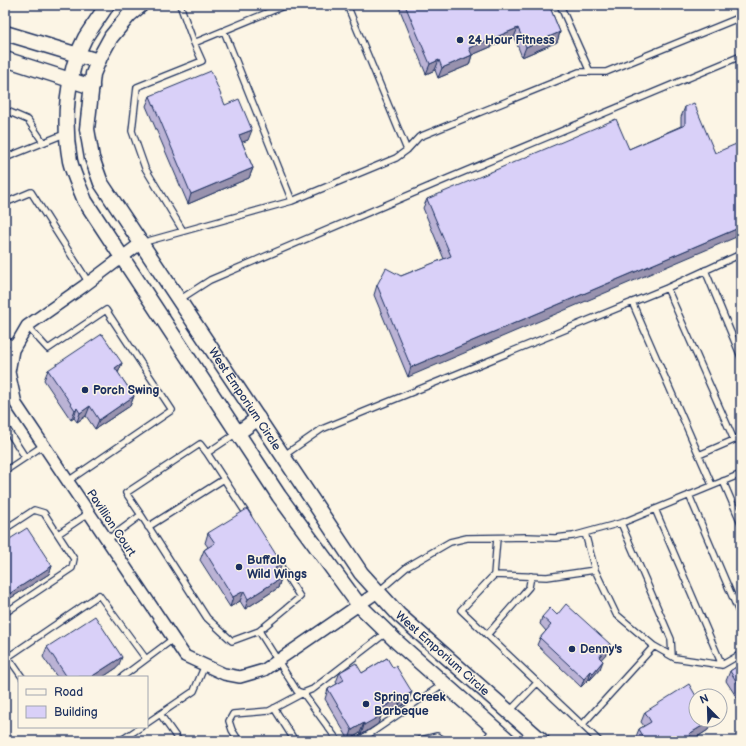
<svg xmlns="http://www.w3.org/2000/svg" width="746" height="746" viewBox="0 0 746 746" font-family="'Balsamiq Sans',sans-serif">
	<rect width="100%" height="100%" fill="#fcf5e5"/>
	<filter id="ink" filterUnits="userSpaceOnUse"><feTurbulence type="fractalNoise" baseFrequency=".025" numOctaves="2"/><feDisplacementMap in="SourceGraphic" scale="8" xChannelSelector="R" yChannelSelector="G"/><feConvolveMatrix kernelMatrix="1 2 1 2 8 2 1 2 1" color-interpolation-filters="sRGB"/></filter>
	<g filter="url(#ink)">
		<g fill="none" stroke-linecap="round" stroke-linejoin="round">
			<defs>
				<path id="service" d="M180 5 194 43 286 5
					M347 5 407 150
					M560 5 590 72
					M740 5 741 7
					M5 110 28 120 43 142
					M5 158 67 133
					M292 201 396 158 407 150 419 137 579 72H606L741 17
					M5 203 31 192 89 283
					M183 231 145 168 132 131 137 87 202 61 194 43
					M141 243 292 201 224 31
					M705 270 741 357
					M667 288 734 440
					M179 300 210 280 449 178 741 56
					M632 302 712 485
					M27 326 48 349 106 310 172 410 68 481
					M5 341 17 344
					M5 426 25 457
					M207 453 248 516
					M699 455 741 437
					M283 456 322 429 667 288 741 254
					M5 471 44 445
					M723 481 741 523
					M689 495 741 617
					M655 509 722 665
					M141 515 126 493 200 444 207 453 237 433
					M621 523 671 639 672 656
					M148 527 224 479
					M5 529 34 510 44 513 74 559 72 568 5 613
					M58 534 89 513
					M497 538 494 575 461 610 599 741
					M107 540 141 515 207 618 232 641 259 631 297 691 303 693 313 689 387 632
					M494 575 547 577 595 570 585 533
					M379 591 407 567 450 542 467 538 527 537 555 538 573 536 624 522 741 474
					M259 631 300 597 278 562
					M487 635 529 587 531 576
					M654 646 675 658 722 665 741 654
					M22 677 8 657 99 595 146 659
					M122 677 173 639
					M274 708 295 741
					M509 712 537 683
					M160 714 179 741
					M147 723 194 691 205 665
					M582 725 654 646 616 614 595 570
					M120 741 141 727
					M239 741 232 730 229 721 233 714 269 711 303 693 338 741
					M357 741 368 735 443 684
					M417 741 437 736 445 741
					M484 741 494 729"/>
				<path id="minor" d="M141 243 84 286 27 326 13 350 9 372 16 404 185 656 224 674 240 677 264 670 379 591"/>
				<g id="tertiary">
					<path d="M107 5C100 16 92 27 85 38 66 73 63 122 70 161 73 174 80 188 85 201L279 496 359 605 397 642 509 741"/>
					<path id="s1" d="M141 5 129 15 111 37 100 57 93 74 87 129 92 158 101 183 361 573 399 615 542 741"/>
					<path d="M5 33 98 61"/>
					<path d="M5 59 92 87"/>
					<path d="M238 433 258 418"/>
				</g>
			</defs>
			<use href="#service" stroke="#1b2f5e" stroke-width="8"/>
			<use href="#minor" stroke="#1b2f5e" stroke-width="14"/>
			<use href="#tertiary" stroke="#1b2f5e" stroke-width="17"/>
			<use href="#service" stroke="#fcf5e5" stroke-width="5.5"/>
			<use href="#minor" stroke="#fcf5e5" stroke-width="11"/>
			<use href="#tertiary" stroke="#fcf5e5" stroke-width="14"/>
		</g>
		<path fill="#bbb3d5" stroke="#1b2f5e" d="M398 5H549L560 32 557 42 522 57 514 37 472 55 469 65 438 78 435 70 426 74Z
			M150 96 225 105 248 140 242 142 253 168 249 178 188 204 146 106Z
			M685 107 715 153 408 377 374 295 377 285 401 276 444 259 423 208 427 199 629 149 681 126V117Z
			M122 363 118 373 134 396 130 406 95 429 86 416 77 422 74 418 71 420 44 380 48 370Z
			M208 533 278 573 281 578 278 588 245 609 240 601 230 607 200 560 204 550 208 547 205 543Z
			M5 542 52 566 49 574 6 601 5 599Z
			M557 615 610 644 608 652 601 659 600 669 590 680 589 679 581 687 537 645 540 638 546 631 540 624 542 617Z
			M47 647 118 667 103 677H57L43 657Z
			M387 658 408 702 398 708V707L381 716 378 724 361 735 360 733 349 740 325 699 328 689 337 684 336 682 340 672 362 673Z
			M741 664V704L726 681 730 671Z
			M645 712 712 720 708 730 693 740 692 741H637L635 739 639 729 644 726 641 722Z"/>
		<path fill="#9892ae" stroke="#1b2f5e" d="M518 28 514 37 465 58 469 48Z
			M560 32 557 42 522 57 526 47Z
			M472 55 469 65 438 78 442 68Z
			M439 60 435 70 426 74 430 64Z
			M252 130 248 140 235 145 239 135Z
			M253 168 249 178 188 204 191 194Z
			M741 227V235L408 377 411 367Z
			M122 363 118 373 115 368Z
			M134 396 130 406 95 429 99 420Z
			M90 406 86 416 77 422 80 413Z
			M77 408 74 418 71 420 75 410Z
			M282 564 278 574 275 568Z
			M52 566 49 574 6 601 9 594Z
			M281 578 278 588 245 609 248 599Z
			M244 591 240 601 230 607 233 597Z
			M610 644 608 652 596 665 599 657Z
			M122 657 118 667 103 677H91Z
			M603 661 600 669 590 680 593 673Z
			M591 671 589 679 581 687 584 679Z
			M412 692 408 702 398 708 402 698Z
			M401 697 398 707 381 716 378 724 361 735 364 725 379 710Z
			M712 720 708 730 691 741 689 734Z
			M364 723 360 733 349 740 352 730Z"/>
		<path fill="#d9d0f8" stroke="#1b2f5e" d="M405 5H549L560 32 526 47 518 28 469 48 472 55 442 68 439 60 430 64Z
			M211 71 225 105 239 99 252 130 239 135 253 168 191 194 150 96Z
			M694 103 715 153 741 142V227L411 367 377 285 386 268 401 276 451 256 427 199 616 119 629 149 685 125V107Z
			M102 334 122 363 115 368 134 396 99 420 90 406 80 413 77 408 75 410 48 370Z
			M247 509 282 564 275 568 281 578 248 599 244 591 233 597 204 550 215 543 208 533Z
			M27 528 52 566 9 594 5 588V542Z
			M566 604 610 644 599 657 603 661 593 673 591 671 584 679 540 638 551 625 542 617 550 608 557 615Z
			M95 616 122 657 91 677H67L47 647Z
			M387 658 393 668 396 666 412 692 402 698 401 697 379 710 382 715 364 725V723L352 730 328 689 344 680 340 672 356 663 362 673Z
			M741 664V689L730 671Z
			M689 684 696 696V720H712L689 734 693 740 691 741H646L639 729 651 722 645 712Z
			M427 738 428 741H423Z"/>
	</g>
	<g fill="#1b2f5e" stroke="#fcf5e5" stroke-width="1.5">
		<circle cx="460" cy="40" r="4"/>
		<circle cx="85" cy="390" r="4"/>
		<circle cx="239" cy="567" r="4"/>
		<circle cx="572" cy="649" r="4"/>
		<circle cx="366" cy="704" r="4"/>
	</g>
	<g text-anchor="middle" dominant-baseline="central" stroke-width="3" stroke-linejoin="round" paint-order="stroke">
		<g font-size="12" font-weight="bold" fill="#1b2f5e" stroke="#fcf5e5" text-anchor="start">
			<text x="468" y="40">24 Hour Fitness</text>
			<text x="93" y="390">Porch Swing</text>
			<text x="247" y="560">Buffalo<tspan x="247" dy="14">Wild Wings</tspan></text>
			<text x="580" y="649">Denny's</text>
			<text x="374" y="697">Spring Creek<tspan x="374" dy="14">Barbeque</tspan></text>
		</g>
		<g font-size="12" fill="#1b2f5e" stroke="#fcf5e5">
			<text stroke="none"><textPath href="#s1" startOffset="456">West Emporium Circle</textPath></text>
			<text transform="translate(111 523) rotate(56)">Pavillion Court</text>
			<text stroke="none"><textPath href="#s1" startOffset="780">West Emporium Circle</textPath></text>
		</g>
	</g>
	<rect width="746" height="746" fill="none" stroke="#fcf5e5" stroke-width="20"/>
	<rect x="10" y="10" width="726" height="726" fill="none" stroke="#1b2f5e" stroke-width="1.5" filter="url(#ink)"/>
	<rect x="18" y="676" width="130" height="52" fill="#fcf5e5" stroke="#a2a6af"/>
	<rect x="26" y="689" width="20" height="6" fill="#fcf5e5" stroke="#a2a6af"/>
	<text x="54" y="696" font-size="12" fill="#1b2f5e">Road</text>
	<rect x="26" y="706" width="20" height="12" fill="#d9d0f8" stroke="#a2a6af"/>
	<text x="54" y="716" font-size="12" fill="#1b2f5e">Building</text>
	<g transform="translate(708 708) rotate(337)"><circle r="19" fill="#fcf5e5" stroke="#a2a6af"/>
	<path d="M0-3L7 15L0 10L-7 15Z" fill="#1b2f5e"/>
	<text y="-6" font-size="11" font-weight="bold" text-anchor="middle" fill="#1b2f5e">N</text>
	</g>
</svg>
